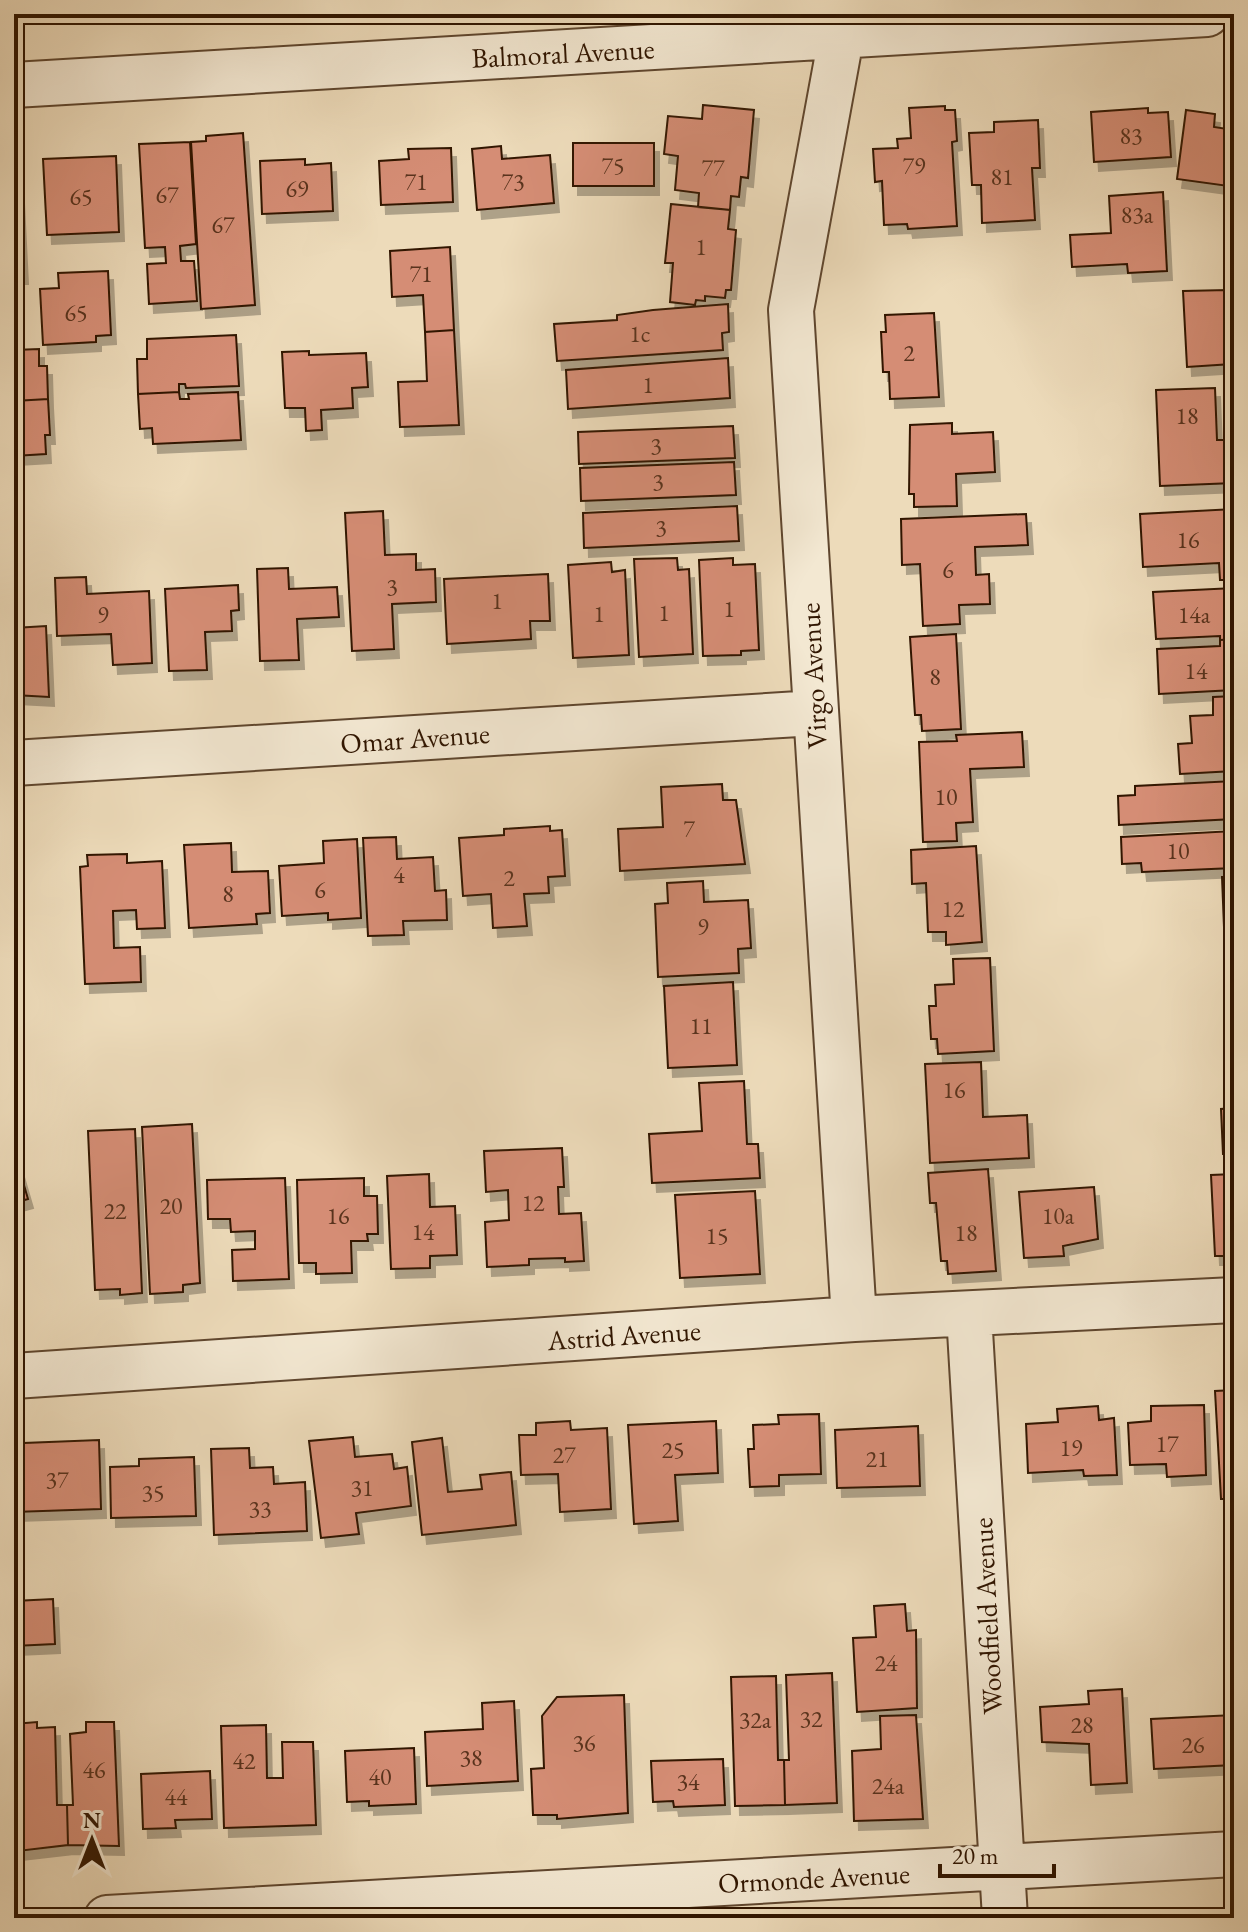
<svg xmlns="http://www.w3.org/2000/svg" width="1248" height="1932" viewBox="0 0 1248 1932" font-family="'EB Garamond',serif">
	<defs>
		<filter id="shadow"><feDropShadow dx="5" dy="9" stdDeviation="0" flood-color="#0004"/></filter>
	</defs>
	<rect width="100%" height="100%" fill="#eddbba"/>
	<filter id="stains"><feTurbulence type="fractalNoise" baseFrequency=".0025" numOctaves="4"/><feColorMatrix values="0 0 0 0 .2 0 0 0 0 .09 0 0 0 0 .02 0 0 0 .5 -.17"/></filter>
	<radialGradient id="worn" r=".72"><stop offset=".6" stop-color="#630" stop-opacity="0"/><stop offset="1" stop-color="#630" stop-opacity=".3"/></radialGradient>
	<path fill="#d58d74" stroke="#301500" stroke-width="2" filter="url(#shadow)" d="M703 105 754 110 748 178 741 177 739 197 731 196 730 210 698 207 699 193 675 190 678 156 664 154 668 116 702 119Z
		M945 106V110H955L957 141 952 142 957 226 908 229 907 224 884 225 882 181 875 182 873 149 898 148 897 139 911 138 909 108Z
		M1148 108V113L1168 112 1171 157 1094 162 1091 112Z
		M1186 110 1215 114 1214 127 1234 130V213L1226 212 1229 186 1177 179Z
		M1038 120 1040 168H1032L1035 220 982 223 981 185H972L969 133 994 132V122Z
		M243 133 255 305 201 309 191 142 206 141V136Z
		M190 142 196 244 180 246 181 261H194L197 301 149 304 147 264 166 263 165 247 145 248 139 144Z
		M573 143H654V186H573Z
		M501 146 502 159 550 155 554 203 477 210 472 149Z
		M451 148 453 202 381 205 379 161 409 159 408 149Z
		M116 156 119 232 47 235 43 159Z
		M305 159V165L331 163 333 211 262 214 260 161Z
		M14 174H18L23 275H14Z
		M1163 192 1167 271 1128 273 1127 264 1072 267 1070 235 1111 233 1109 196Z
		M671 204 730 210 728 229 736 230 731 290H726L725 298 705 296V301L696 300 695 305 670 302 673 263H665Z
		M450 247 454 330 425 332 423 295 392 297 390 251Z
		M108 271 111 335 96 336V342L43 345 40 289 59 288 58 273Z
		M1228 290 1232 364 1187 367 1183 291Z
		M728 304 729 332 722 333 723 350 557 361 554 324 617 320V315L653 310Z
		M934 313 939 397 890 399 889 372H883L881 332H886L885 315Z
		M454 330 459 425 400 427 398 382 427 381 425 332Z
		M236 335 239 386 186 388 185 384H179V392L138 394 137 359H147V339Z
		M39 349V366H47L48 399 14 401V350Z
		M309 351V355L366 353 368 387 352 388 353 408 321 410 322 430 306 431 305 408H285L282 352Z
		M728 358 730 398 568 409 566 370Z
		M1215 388 1217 440H1234V483L1160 486 1156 390Z
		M179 392 180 399H189L188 394 238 392 241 440 153 444 152 428 140 429 138 394Z
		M48 399 50 435H45L46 454 14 456V401Z
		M952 423V434L993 432 995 472 956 474 957 506 914 507V494H909L910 425Z
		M733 426 735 458 579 464 578 432Z
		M734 462 736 495 581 501 580 468Z
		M737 506 739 541 584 548 583 513Z
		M1234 509V580H1220L1219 563 1143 567 1140 514Z
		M383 511 385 555 416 554V570L435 569 436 602 392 604 394 649 352 651 345 513Z
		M1026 514 1028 545 975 547 976 575 989 574 990 604 959 605 960 624 923 626 920 564 902 565 901 519Z
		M677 558 678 570 689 569 693 654 639 657 634 559Z
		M733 558V565L755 564 759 650 741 651V655L703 656 699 560Z
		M611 562 612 572 625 570 629 655 573 658 568 565Z
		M288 568 289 589 337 587 339 617 297 619 299 660 260 661 257 569Z
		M548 574 550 621H530L531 639 447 644 444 579Z
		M86 577 87 594 149 591 152 663 113 665 111 634 57 636 55 578Z
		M238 585 239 610 231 611 232 631 205 632 207 670 169 671 165 589Z
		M1234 588V639L1220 640V636L1156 639 1153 592Z
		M46 626 49 697 14 695V628Z
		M956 634 961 729 922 731 921 715H915L910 637Z
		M1234 639V690L1159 694 1157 649 1220 646V640Z
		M1234 696V771L1180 774 1178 744 1192 743 1190 716 1213 715V697Z
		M1022 732 1024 767 970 769 973 822 956 823 957 841 923 842 919 742 957 741 956 735Z
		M1234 781V819L1119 825 1118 796 1135 795V786Z
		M722 784 723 800H736L745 864 620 871 618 829 663 827 661 787Z
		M550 826V831L562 830 565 876 548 877 549 893 524 894 527 926 493 928 491 894 463 896 459 838 504 835V829Z
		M1234 831V868L1142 872 1141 863 1122 864 1121 837Z
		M396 837 397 859 433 857 435 891 446 890 447 920 403 921 404 935 368 936 363 838Z
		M357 839 361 918 328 920V913L282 916 279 866 324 863 323 841Z
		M231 843 232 872 268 871 270 913 256 914 257 924 189 928 184 845Z
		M976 846 982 942 946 945V932H928L926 883 912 884 911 850Z
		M127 854V863L162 861 165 928 137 929 136 910 113 911 114 948 140 947 141 982 85 984 80 867 88 866 87 855Z
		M1222 877H1234V952H1225Z
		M703 881 704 902 748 900 751 948 738 949 739 973 658 977 655 904 668 903 667 883Z
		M990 958 994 1051 938 1054 937 1039H931L929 1006H936L935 985 954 984 953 959Z
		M733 982 737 1065 668 1068 664 986Z
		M981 1062 983 1117 1027 1115 1029 1158 930 1163 925 1064Z
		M744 1081 747 1144H758L760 1178 652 1183 649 1134 702 1131 699 1083Z
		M1233 1087H1234V1153L1223 1154 1221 1109 1234 1108Z
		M192 1124 200 1283 183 1285V1292L150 1294 142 1127Z
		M135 1129 142 1293 120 1295V1289L95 1290 88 1131Z
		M562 1148 564 1187H558L559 1214 581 1213 584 1261 565 1262V1258L529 1259V1265L487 1267 485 1222 509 1220 508 1190 486 1192 484 1151Z
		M14 1151 28 1199 14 1203Z
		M988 1169 996 1271 948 1274 947 1261H941L936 1203H930L928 1173Z
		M429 1174 430 1207 455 1206 457 1255 430 1256V1268L391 1269 387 1176Z
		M1234 1174V1256H1215L1211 1175Z
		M285 1178 289 1279 233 1281 232 1250 255 1249V1231L231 1232 230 1219H208L207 1180Z
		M364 1178V1196H377L378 1234H367L368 1241H351L352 1273 316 1274V1263H299L297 1180Z
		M1094 1187 1098 1239 1063 1246 1064 1256 1024 1258 1019 1192Z
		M755 1191 760 1274 680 1278 675 1195Z
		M1234 1390V1499H1221L1215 1391Z
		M1204 1405 1206 1475 1167 1477 1166 1464 1130 1465 1128 1423 1151 1421V1406Z
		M1098 1406 1099 1420 1114 1418 1117 1475 1084 1476 1083 1470 1028 1473 1026 1424 1058 1422 1057 1409Z
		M819 1414 821 1474 779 1475V1486L750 1487 748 1449H754L753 1425 779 1424 778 1415Z
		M570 1421 571 1430 607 1428 611 1509 560 1512 558 1474 521 1475 519 1435H536V1423Z
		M716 1421 718 1473 675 1475 678 1521 634 1524 628 1425Z
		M918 1426 920 1486 837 1488 835 1430Z
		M353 1437 355 1457 392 1454 394 1469 407 1467 411 1506 356 1513 359 1534 321 1538 309 1441Z
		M442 1438 448 1492 482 1489 480 1475 511 1472 516 1525 422 1535 412 1442Z
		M99 1440 101 1509 14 1512V1448H24V1443Z
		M249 1448 250 1468 273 1467 274 1484 305 1482 307 1531 214 1535 211 1449Z
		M194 1457 196 1516 111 1518 110 1467 139 1466V1459Z
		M53 1599 55 1644 14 1646V1601Z
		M905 1604 907 1631 916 1630 917 1708 857 1712 853 1638 876 1637 874 1606Z
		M832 1673 837 1803 785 1805 784 1760H789L786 1675Z
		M776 1676 778 1760H784L785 1805 735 1806 731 1677Z
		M1122 1689 1127 1783 1091 1785 1089 1744 1042 1742 1040 1707 1089 1704 1088 1691Z
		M624 1695 628 1813 557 1819V1815H533L531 1769 544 1768 542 1716 557 1697Z
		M514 1701 518 1781 427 1786 425 1732 483 1729 482 1703Z
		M916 1715 923 1819 854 1821 852 1751 881 1749 880 1716Z
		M1234 1715V1765L1154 1769 1151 1719Z
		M37 1722V1728L55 1727 57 1805H67L68 1845 18 1851 14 1724Z
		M86 1722H114L119 1846 68 1845 67 1805H73L70 1734 86 1732Z
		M266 1725 267 1778H283L282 1742H313L316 1825 224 1828 221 1726Z
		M414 1748 416 1804 369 1806V1801L347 1802 345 1751Z
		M723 1759 725 1805 674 1807 673 1801 653 1802 651 1761Z
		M210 1771 212 1819 175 1820 176 1828 143 1829 141 1774Z"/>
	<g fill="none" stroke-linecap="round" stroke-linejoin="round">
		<defs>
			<path id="minor" d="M841 38 791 310 854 1319
				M14 85 1207 14
				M14 763 815 713
				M969 1314 1005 1918
				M14 1376 854 1319 1234 1300
				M107 1918 1234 1854"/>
		</defs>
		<use href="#minor" stroke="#5f462e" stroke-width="48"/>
		<use href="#minor" stroke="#f3e8d2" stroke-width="44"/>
	</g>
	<g text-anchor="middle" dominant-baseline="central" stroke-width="6" stroke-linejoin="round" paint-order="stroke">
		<g font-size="24" fill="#59331d">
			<text x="1131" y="135">83</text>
			<text x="613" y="165">75</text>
			<text x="914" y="165">79</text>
			<text x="713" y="167">77</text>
			<text x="1002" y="176">81</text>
			<text x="416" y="181">71</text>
			<text x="513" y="181">73</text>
			<text x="297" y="188">69</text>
			<text x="167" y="194">67</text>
			<text x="81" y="196">65</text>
			<text x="1137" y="214">83a</text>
			<text x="223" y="224">67</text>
			<text x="701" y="246">1</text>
			<text x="421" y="273">71</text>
			<text x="76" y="312">65</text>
			<text x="640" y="333">1c</text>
			<text x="909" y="352">2</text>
			<text x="648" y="384">1</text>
			<text x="1187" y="415">18</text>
			<text x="656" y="445">3</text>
			<text x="658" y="481">3</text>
			<text x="661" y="527">3</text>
			<text x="1188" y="539">16</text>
			<text x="948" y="569">6</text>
			<text x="392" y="586">3</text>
			<text x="497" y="600">1</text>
			<text x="729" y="608">1</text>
			<text x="664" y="612">1</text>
			<text x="599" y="613">1</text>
			<text x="103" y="614">9</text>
			<text x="1194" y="614">14a</text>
			<text x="1196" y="670">14</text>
			<text x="935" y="676">8</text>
			<text x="946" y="796">10</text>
			<text x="689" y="828">7</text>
			<text x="1178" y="850">10</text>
			<text x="399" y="874">4</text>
			<text x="509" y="877">2</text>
			<text x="320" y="889">6</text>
			<text x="228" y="893">8</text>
			<text x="953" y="908">12</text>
			<text x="703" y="926">9</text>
			<text x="701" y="1025">11</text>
			<text x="954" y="1089">16</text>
			<text x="533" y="1202">12</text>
			<text x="171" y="1205">20</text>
			<text x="115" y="1210">22</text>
			<text x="338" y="1215">16</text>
			<text x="1058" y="1215">10a</text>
			<text x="423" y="1231">14</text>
			<text x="966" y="1232">18</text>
			<text x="717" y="1235">15</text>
			<text x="1167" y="1443">17</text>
			<text x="1071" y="1447">19</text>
			<text x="673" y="1449">25</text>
			<text x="564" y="1454">27</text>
			<text x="877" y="1458">21</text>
			<text x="57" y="1479">37</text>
			<text x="362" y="1487">31</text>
			<text x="153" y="1492">35</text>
			<text x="260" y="1508">33</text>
			<text x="886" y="1662">24</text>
			<text x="811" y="1718">32</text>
			<text x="755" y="1719">32a</text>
			<text x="1082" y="1724">28</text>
			<text x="584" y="1742">36</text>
			<text x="1193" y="1744">26</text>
			<text x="471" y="1757">38</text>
			<text x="244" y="1760">42</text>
			<text x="94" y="1769">46</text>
			<text x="380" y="1776">40</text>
			<text x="688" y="1781">34</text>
			<text x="888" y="1785">24a</text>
			<text x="176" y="1796">44</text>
		</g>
		<g font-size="28" fill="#301500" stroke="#f3e8d2">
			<text transform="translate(563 53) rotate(-3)">Balmoral Avenue</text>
			<text transform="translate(813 676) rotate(-93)">Virgo Avenue</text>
			<text transform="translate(415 738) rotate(-4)">Omar Avenue</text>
			<text transform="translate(624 1335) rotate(-4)">Astrid Avenue</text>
			<text transform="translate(987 1616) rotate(-93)">Woodfield Avenue</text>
			<text transform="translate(814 1878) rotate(-3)">Ormonde Avenue</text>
		</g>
	</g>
	<rect width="1248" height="1932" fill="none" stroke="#eddbba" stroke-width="48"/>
	<rect x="16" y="16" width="1216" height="1900" fill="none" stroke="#301500" stroke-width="4"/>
	<rect x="24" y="24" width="1200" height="1884" fill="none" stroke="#301500" stroke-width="2"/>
	<g transform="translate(92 1840)" stroke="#f3e8d2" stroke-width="6" paint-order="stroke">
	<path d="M0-6L14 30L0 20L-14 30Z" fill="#301500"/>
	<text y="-12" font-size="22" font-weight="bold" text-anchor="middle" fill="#301500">N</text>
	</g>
	<path d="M940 1864v12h114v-12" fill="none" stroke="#301500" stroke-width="4"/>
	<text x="952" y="1864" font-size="24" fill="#301500" stroke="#f3e8d2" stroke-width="6" paint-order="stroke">20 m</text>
	<rect width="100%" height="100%" filter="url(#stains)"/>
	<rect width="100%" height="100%" fill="url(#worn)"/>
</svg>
